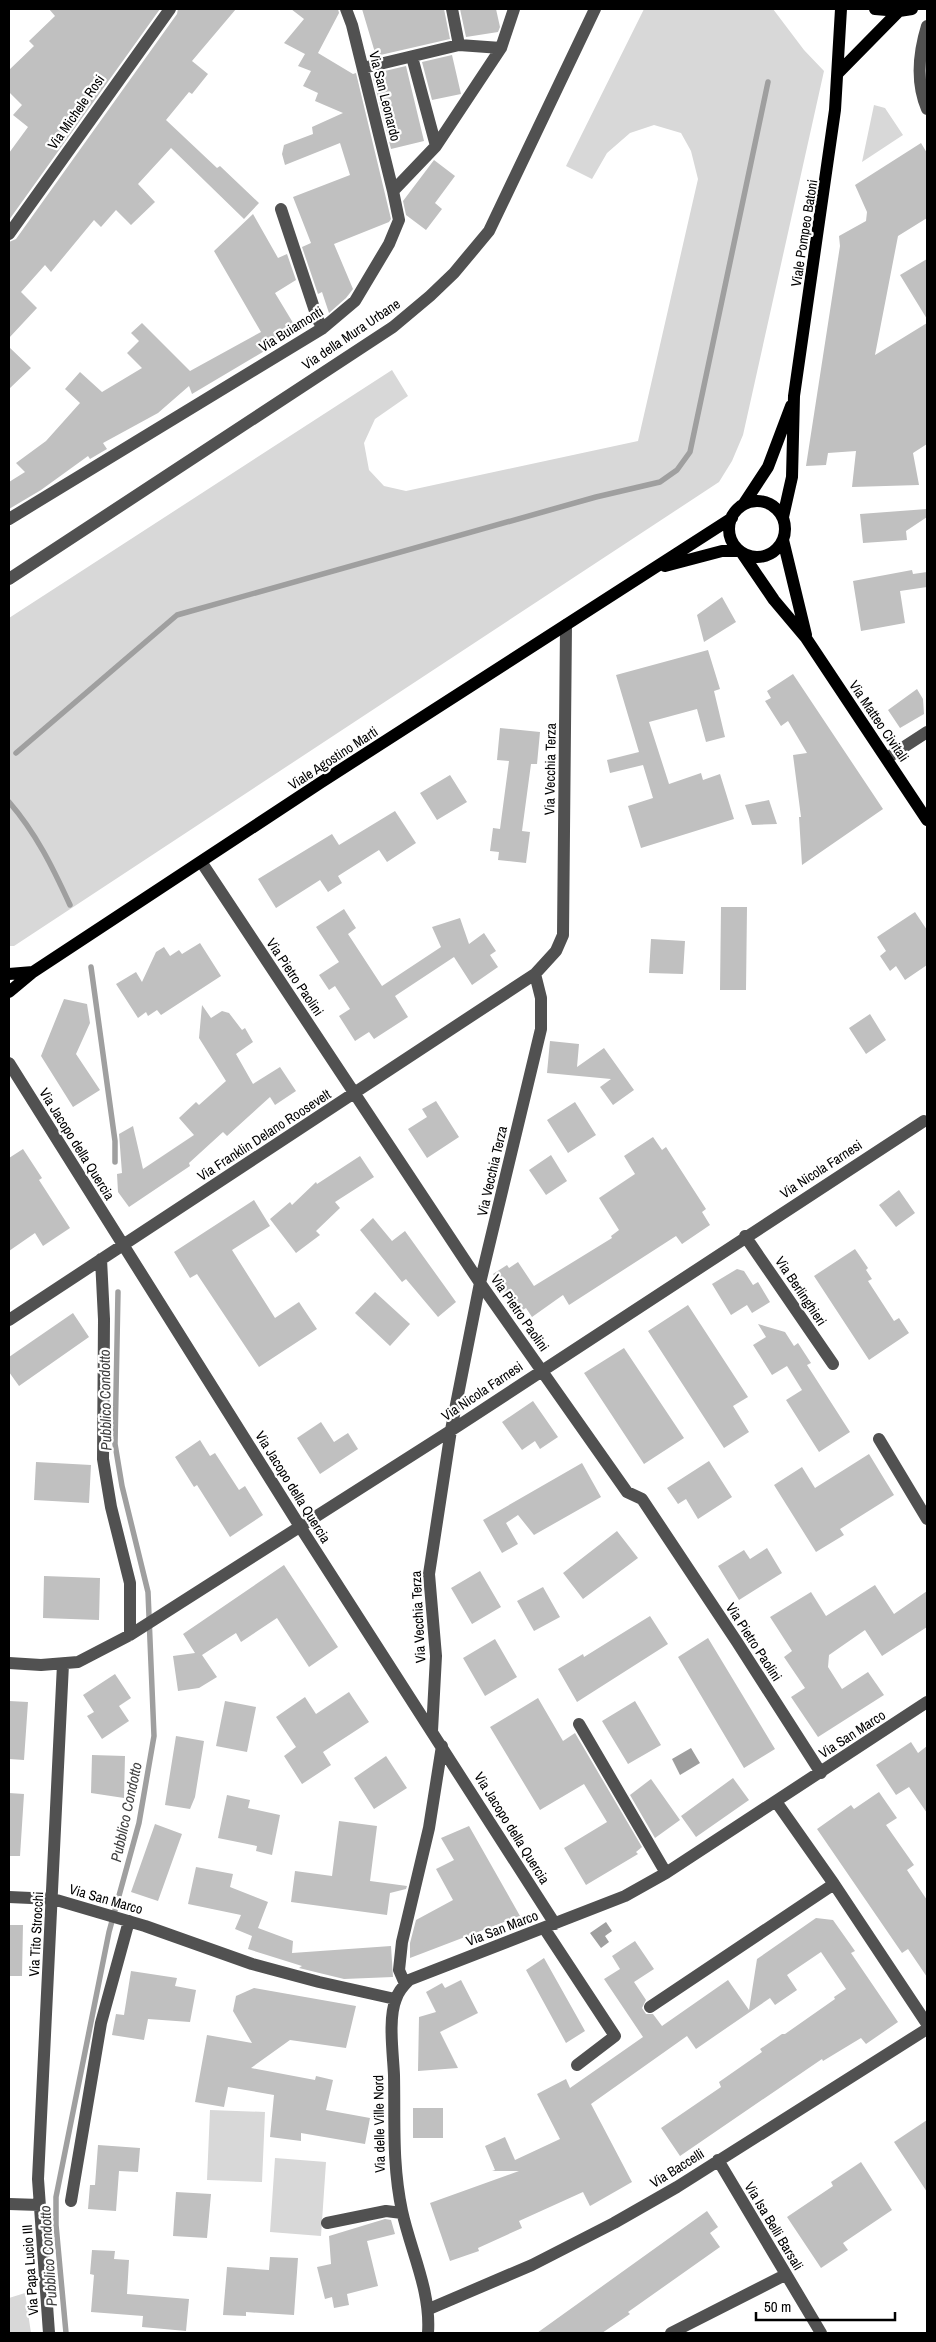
<svg xmlns="http://www.w3.org/2000/svg" width="936" height="2342" viewBox="0 0 936 2342" font-family="'Archivo Narrow',sans-serif">
	<rect width="100%" height="100%" fill="#fff"/>
	<path fill="#d8d8d8" d="M644 9H773L804 50 824 71 743 435 732 461 719 482 14 946H9V618L392 370 408 396 375 419 364 443 369 470 384 486 406 491 638 441 698 179 691 151 681 133 654 125 630 133 607 153 592 179 566 166Z
		M874 105 885 108 903 135 862 162Z
		M210 2110 265 2112 262 2182 207 2180Z
		M275 2158 326 2162 321 2236 270 2232Z
		M25 2293 31 2333H9V2298Z"/>
	<path fill="#9f9f9f" d="M691 1748 700 1763 680 1775 672 1759Z
		M606 1922 612 1931 605 1936 609 1942 601 1948 590 1933Z"/>
	<g fill="none" stroke-linecap="round" stroke-linejoin="round">
		<path stroke="#9f9f9f" stroke-width="5.5" d="M16 753 177 615 596 497 660 482 677 470 690 452 768 82
			M9 802C36 833 53 868 70 905
			M91 967 115 1141V1162
			M66 2333 56 2225V2197L109 1932 139 1823 154 1736 148 1592 122 1486 115 1444 118 1292"/>
	</g>
	<path fill="#c0c0c0" d="M49 9H160L9 220V153L28 127 13 115 22 105 9 92V70L34 46 29 41 55 16Z
		M178 9H236L192 61 208 74 192 94 189 92 166 120 217 168 220 166 259 203 244 219 171 148 138 184 155 202 131 225 116 210 101 227 94 220 51 272 45 265 21 292 37 308 9 338V242L16 239 177 14Z
		M291 9H338L339 13 318 53 353 74 356 73 391 219 389 222 334 244 353 289 346 298 329 313 322 292 318 294 302 247 311 243 293 197 350 175 340 143 285 165 282 154 284 145 313 134 312 127 343 113 315 101 318 93 303 86 311 71 298 66 305 54 284 43 304 19Z
		M362 9H444L450 39 376 56Z
		M460 9H496L500 27 498 32 466 37Z
		M452 55 461 94 432 100 422 62Z
		M406 66 424 141 391 149 372 74Z
		M921 143 927 153V218L898 236 875 355 927 323V444L913 453 919 485 852 487 856 451 828 453 826 465 806 466 840 246 839 236 866 221 867 212 855 185Z
		M434 160 455 176 435 203 442 209 426 230 406 215 403 201Z
		M253 214 278 258 287 254 296 280 275 293 298 331 192 394 189 386 158 413 103 443 107 449 90 459 88 456 41 490 9 509V482L25 472 16 463 46 441 80 403 65 389 80 372 102 392 142 368 127 353 139 341 131 333 142 323 190 371 261 332 214 251Z
		M927 259V319L900 275Z
		M9 347 31 368 9 389Z
		M927 509V517L906 531 907 540 863 543 860 514Z
		M912 570 913 574 927 572V587L900 591 905 623 861 631 853 581Z
		M722 597 736 622 704 642 697 615Z
		M708 650 720 689 714 691 725 737 706 742 697 709 649 722 669 784 701 773 703 780 720 774 734 819 641 848 628 806 653 798 643 765 610 773 607 760 639 752 616 675Z
		M793 674 883 809 802 865 799 817H801L793 755 807 753 788 721 781 726 765 701 771 698 767 691Z
		M917 689 923 699 924 714 900 728 888 710Z
		M500 728 540 732 537 764H531L522 831 530 832 526 863 498 860 499 852 490 851 493 828 500 829 509 761 497 760Z
		M450 775 467 802 437 820 420 793Z
		M769 800 777 824 752 825 745 805Z
		M395 811 416 843 387 862 379 850 338 876 342 883 328 892 320 880 276 908 258 879 332 834 339 845Z
		M721 907H747L746 990H720Z
		M344 909 356 928 348 934 382 986 441 947 432 927 460 918 469 944 484 933 496 951 490 955 498 967 472 985 454 957 395 996 408 1017 374 1039 369 1032 355 1041 339 1016 350 1009 335 986 329 990 319 975 339 962 316 927Z
		M915 912 927 930V965L905 980 896 966 890 971 880 956 886 951 877 937Z
		M651 939 685 941 683 974 649 973Z
		M200 943 221 976 161 1015 157 1010 148 1016 146 1012 138 1018 116 984 136 972 142 982 156 952 164 947 170 956 179 950 182 954Z
		M64 999 87 1004 90 1023 76 1054 100 1090 73 1107 41 1056Z
		M202 1005 211 1018 222 1011 229 1013 242 1030 245 1028 253 1042 236 1054 253 1084 280 1067 296 1091 275 1105 270 1097 227 1136 223 1132 189 1163 190 1166 129 1207 118 1192 117 1174 122 1173 119 1134 133 1126 143 1169 194 1135 179 1118 196 1102 199 1105 226 1081 199 1038Z
		M870 1014 886 1040 866 1054 849 1028Z
		M550 1041 579 1044 577 1067 604 1048 634 1090 613 1105 600 1087 611 1079 547 1073Z
		M436 1101 459 1137 427 1158 408 1129 427 1117 422 1109Z
		M575 1102 596 1135 568 1153 547 1120Z
		M653 1137 662 1150 666 1147 706 1209 702 1212 710 1225 682 1244 676 1236 569 1305 563 1295 532 1317 526 1308 518 1313 493 1274 507 1265 509 1268 518 1262 534 1286 612 1238 611 1236 619 1230 599 1198 635 1174 624 1156Z
		M23 1149 42 1178 39 1180 70 1228 43 1246 35 1233 9 1251V1158Z
		M551 1155 567 1181 546 1195 529 1170Z
		M360 1156 374 1177 335 1202 340 1208 316 1231 320 1235 296 1253 270 1219 290 1202 292 1205 316 1182 317 1184Z
		M899 1190 915 1213 896 1227 879 1205Z
		M254 1200 270 1226 232 1250 275 1318 299 1302 317 1329 259 1367 197 1274 190 1278 174 1252Z
		M373 1218 392 1241 405 1231 456 1302 438 1317 406 1279 402 1282 360 1230Z
		M855 1249 868 1268 866 1270 872 1279 868 1281 894 1321 899 1318 909 1333 869 1360 814 1276Z
		M737 1269 744 1271 753 1285 758 1282 770 1302 752 1313 747 1305 731 1315 712 1284Z
		M375 1292 410 1324 390 1346 355 1313Z
		M688 1305 748 1397 733 1406 749 1432 724 1448 648 1331Z
		M73 1313 89 1337 19 1386 9 1372V1357Z
		M758 1324 785 1332 794 1346 798 1343 811 1363 807 1365 850 1432 819 1452 786 1400 802 1390 787 1366 772 1375 753 1345 766 1337Z
		M624 1348 684 1438 644 1464 584 1373Z
		M533 1401 558 1437 540 1449 535 1441 522 1450 502 1422Z
		M321 1422 334 1442 348 1433 358 1449 320 1474 297 1438Z
		M200 1440 210 1456 215 1453 239 1490 245 1486 263 1515 230 1537 197 1485 194 1487 175 1457Z
		M869 1454 894 1495 840 1529 844 1535 816 1552 774 1485 802 1467 815 1488Z
		M709 1461 732 1497 698 1519 686 1499 678 1504 667 1488Z
		M36 1462 91 1465 89 1503 34 1500Z
		M582 1463 601 1497 534 1535 518 1515 506 1523 518 1544 502 1553 483 1520Z
		M617 1531 638 1558 583 1599 563 1573Z
		M767 1548 782 1573 739 1600 718 1566 744 1550 750 1559Z
		M284 1565 338 1647 309 1667 277 1618 241 1642 236 1633 202 1655 217 1677 199 1688 178 1691 173 1656 195 1653 183 1634Z
		M480 1571 501 1607 472 1624 451 1588Z
		M44 1576 100 1578 99 1620 43 1618Z
		M875 1585 894 1614 927 1591V1627L882 1656 865 1630 829 1655 828 1667 842 1689 868 1672 884 1695 818 1737 791 1697 805 1688 784 1657 792 1651 770 1617 811 1592 826 1616Z
		M543 1587 560 1617 534 1631 517 1601Z
		M650 1616 668 1644 577 1702 558 1669 583 1654 584 1657Z
		M708 1638 775 1749 744 1768 678 1657Z
		M495 1639 517 1677 485 1696 463 1658Z
		M115 1674 131 1698 119 1706 129 1721 102 1739 87 1716 94 1712 83 1695Z
		M349 1692 369 1722 323 1752 331 1765 302 1784 284 1756 296 1747 276 1717 305 1697 316 1714Z
		M538 1698 563 1741 575 1733 642 1847 636 1852 638 1854 586 1885 564 1848 607 1822 584 1784 540 1810 490 1727Z
		M9 1701 28 1702 24 1760 9 1759Z
		M225 1701 256 1707 247 1752 216 1746Z
		M635 1701 661 1745 628 1764 602 1721Z
		M176 1736 204 1741 195 1797 190 1809 165 1805Z
		M911 1742 918 1753 927 1746V1813L909 1787 896 1795 876 1765Z
		M92 1755 125 1756 124 1798 91 1793Z
		M386 1756 407 1788 374 1809 354 1778Z
		M733 1778 749 1800 696 1837 681 1816Z
		M651 1779 680 1820 655 1838 630 1795Z
		M879 1792 897 1818 886 1825 914 1865 907 1870 927 1900V1977L908 1949 902 1953 817 1829 851 1805 854 1809Z
		M9 1793 24 1794 20 1856H9Z
		M227 1795 250 1800 248 1808 280 1815 272 1855 256 1851 257 1846 218 1838Z
		M339 1821 377 1826 370 1881 407 1886 406 1889 390 1893 387 1915 291 1902 295 1871 332 1876Z
		M155 1824 182 1834 158 1901 131 1892Z
		M469 1826 520 1916 410 1958V1943L416 1920 453 1900 436 1869 454 1860 441 1838Z
		M196 1867 233 1874 230 1887 268 1902 258 1928 293 1941 292 1953 391 1946 393 1977 344 1979 299 1968 302 1966 248 1949 252 1936 235 1929 241 1915 188 1904Z
		M816 1918 833 1920 855 1951 851 1953 898 2022 866 2044 861 2038 823 2061 822 2059 680 2156 661 2128 721 2087 719 2082 762 2052 760 2049 782 2034H785L835 1999 834 1997 846 1989 821 1952 787 1975 797 1990 775 2005 770 1998 696 2049 687 2036 591 2104 632 2182 590 2206 583 2192 519 2221 522 2228 478 2248 479 2251 450 2261 430 2203 519 2171H492L495 2170 485 2146 505 2137 515 2160 560 2139 537 2094 566 2079 570 2088 643 2037 604 1979 620 1969 612 1956 635 1941 654 1969 634 1982 646 2000 642 2008 646 2014H653L662 2026 728 1980 749 2010 757 1959Z
		M9 1925H23L22 1976H9Z
		M544 1958 585 2031 566 2043 526 1970Z
		M131 1971 177 1978 175 1986 196 1990 190 2022 148 2019 144 2040 112 2035 116 2014 124 2015Z
		M461 1980 478 2013 440 2032 458 2068 418 2071 419 2017 436 2012 426 1992 442 1983 445 1988Z
		M254 1988 356 2006 346 2048 290 2040 251 2068 315 2080 316 2076 333 2080 326 2110 370 2118 365 2144 301 2133V2141L270 2137 274 2095 228 2087 224 2107 195 2102 207 2035 252 2043 233 2011 236 1996Z
		M413 2108H443V2138H413Z
		M927 2120V2192L894 2142Z
		M98 2145 140 2148 138 2172 119 2171 116 2211 88 2209 90 2185H95Z
		M861 2162 892 2210 843 2243 848 2250 821 2268 787 2217 833 2186 831 2182Z
		M176 2192 211 2194 207 2238 173 2236Z
		M707 2211 718 2227 710 2233 720 2247 628 2312 630 2314 602 2333H537Z
		M385 2219 391 2220 395 2234 367 2241 378 2286 347 2294 349 2305 334 2308 332 2297 325 2299 317 2267 331 2264 329 2236Z
		M92 2250 115 2251 114 2259 129 2260 127 2294 189 2299 186 2331 142 2327 143 2316 91 2312 94 2275 90 2274Z
		M270 2257 298 2258 294 2315 246 2312V2316L223 2315 227 2267 269 2270Z"/>
	<g fill="none" stroke-linecap="round" stroke-linejoin="round">
		<path stroke="#515151" stroke-width="12" d="M346 9 352 25 393 191
			M452 9 459 45
			M927 26C919 52 916 83 927 109
			M412 57 436 146
			M363 68 459 45 501 48
			M281 209 318 320 323 328
			M9 234 170 9
			M9 519 323 328 355 301 389 244 399 220 393 191 436 146 501 48 514 9
			M9 579 393 327 430 296 454 273 489 231 595 9
			M887 758 927 732
			M202 863 480 1283 627 1492 642 1499 737 1642 821 1773
			M9 1063 299 1525 555 1924
			M745 1236 833 1364
			M101 1259 104 1319 103 1459 111 1507 130 1583V1635
			M9 1320 535 974 556 951 563 935 566 625
			M879 1439 927 1519
			M9 1663 41 1665 78 1662 130 1635 458 1426 924 1121
			M579 1724 666 1873
			M432 1731 436 1656 429 1574 451 1430 480 1283 541 1029V998L535 974
			M777 1803 834 1884 927 2024
			M9 1897 53 1899 145 1926 252 1964 319 1982 395 1999
			M544 1928 615 2036 577 2065
			M405 1984 399 1970 402 1942 429 1828 442 1746
			M650 2007 834 1884
			M718 2160 821 2333
			M71 2201 101 2023 129 1921
			M9 2204 40 2205
			M327 2223 386 2211 402 2213
			M429 2309 532 2265 614 2223 677 2187 927 2029
			M49 2333 38 2179 63 1664
			M428 2333C431 2291 411 2252 402 2211 392 2164 395 2122 394 2075 393 2053 388 2018 396 1999 398 1992 404 1985 409 1980L625 1896 666 1873 927 1702
			M671 2333 785 2275"/>
		<path stroke="#000" stroke-width="12" d="M875 9 899 11 912 9
			M838 73 899 11
			M729 529a28 28 0 1 1 56 0a28 28 0 1 1-56 0Z
			M743 505 768 467 791 406
			M783 517 792 477 794 396 835 110 841 9
			M783 540 806 635
			M742 553 774 600 806 638 927 820
			M665 566 722 551H739
			M33 972 320 783 732 518
			M9 974 33 972 9 992"/>
	</g>
	<g text-anchor="middle" dominant-baseline="central" stroke-width="4.5" stroke-linejoin="round" paint-order="stroke">
		<g font-size="14" fill="#000" stroke="#fff">
			<text transform="translate(385 96) rotate(76)">Via San Leonardo</text>
			<text transform="translate(76 112) rotate(-55)">Via Michele Rosi</text>
			<text transform="translate(804 233) rotate(-81)">Viale Pompeo Batoni</text>
			<text transform="translate(291 329) rotate(-32)">Via Buiamonti</text>
			<text transform="translate(351 334) rotate(-34)">Via della Mura Urbane</text>
			<text transform="translate(879 721) rotate(56)">Via Matteo Civitali</text>
			<text transform="translate(333 758) rotate(-33)">Viale Agostino Marti</text>
			<text transform="translate(550 769) rotate(-89)">Via Vecchia Terza</text>
			<text transform="translate(295 977) rotate(56)">Via Pietro Paolini</text>
			<text transform="translate(264 1135) rotate(-33)">Via Franklin Delano Roosevelt</text>
			<text transform="translate(77 1144) rotate(58)">Via Jacopo della Quercia</text>
			<text transform="translate(821 1169) rotate(-33)">Via Nicola Farnesi</text>
			<text transform="translate(492 1171) rotate(-77)">Via Vecchia Terza</text>
			<text transform="translate(801 1291) rotate(56)">Via Berlinghieri</text>
			<text transform="translate(520 1313) rotate(55)">Via Pietro Paolini</text>
			<text transform="translate(482 1391) rotate(-34)">Via Nicola Farnesi</text>
			<text transform="translate(293 1487) rotate(58)">Via Jacopo della Quercia</text>
			<text transform="translate(418 1617) rotate(-93)">Via Vecchia Terza</text>
			<text transform="translate(754 1642) rotate(57)">Via Pietro Paolini</text>
			<text transform="translate(852 1734) rotate(-33)">Via San Marco</text>
			<text transform="translate(512 1828) rotate(58)">Via Jacopo della Quercia</text>
			<text transform="translate(106 1899) rotate(16)">Via San Marco</text>
			<text transform="translate(502 1928) rotate(-21)">Via San Marco</text>
			<text transform="translate(36 1934) rotate(-87)">Via Tito Strocchi</text>
			<text transform="translate(379 2124) rotate(-91)">Via delle Ville Nord</text>
			<text transform="translate(677 2168) rotate(-32)">Via Baccelli</text>
			<text transform="translate(774 2226) rotate(59)">Via Isa Belli Barsali</text>
			<text transform="translate(30 2270) rotate(-94)">Via Papa Lucio III</text>
		</g>
		<g font-size="15" font-style="italic" fill="#404040" stroke="#fff">
			<text transform="translate(105 1400) rotate(-91)">Pubblico Condotto</text>
			<text transform="translate(126 1812) rotate(-78)">Pubblico Condotto</text>
			<text transform="translate(48 2256) rotate(-94)">Pubblico Condotto</text>
		</g>
	</g>
	<rect width="936" height="2342" fill="none" stroke="#000000" stroke-width="20"/>
	<path d="M756 2312v8h139v-8" fill="none" stroke="#000000" stroke-width="2.5"/>
	<text x="764" y="2312" font-size="15" fill="#000000" stroke="#ffffff" stroke-width="4" paint-order="stroke">50 m</text>
</svg>
